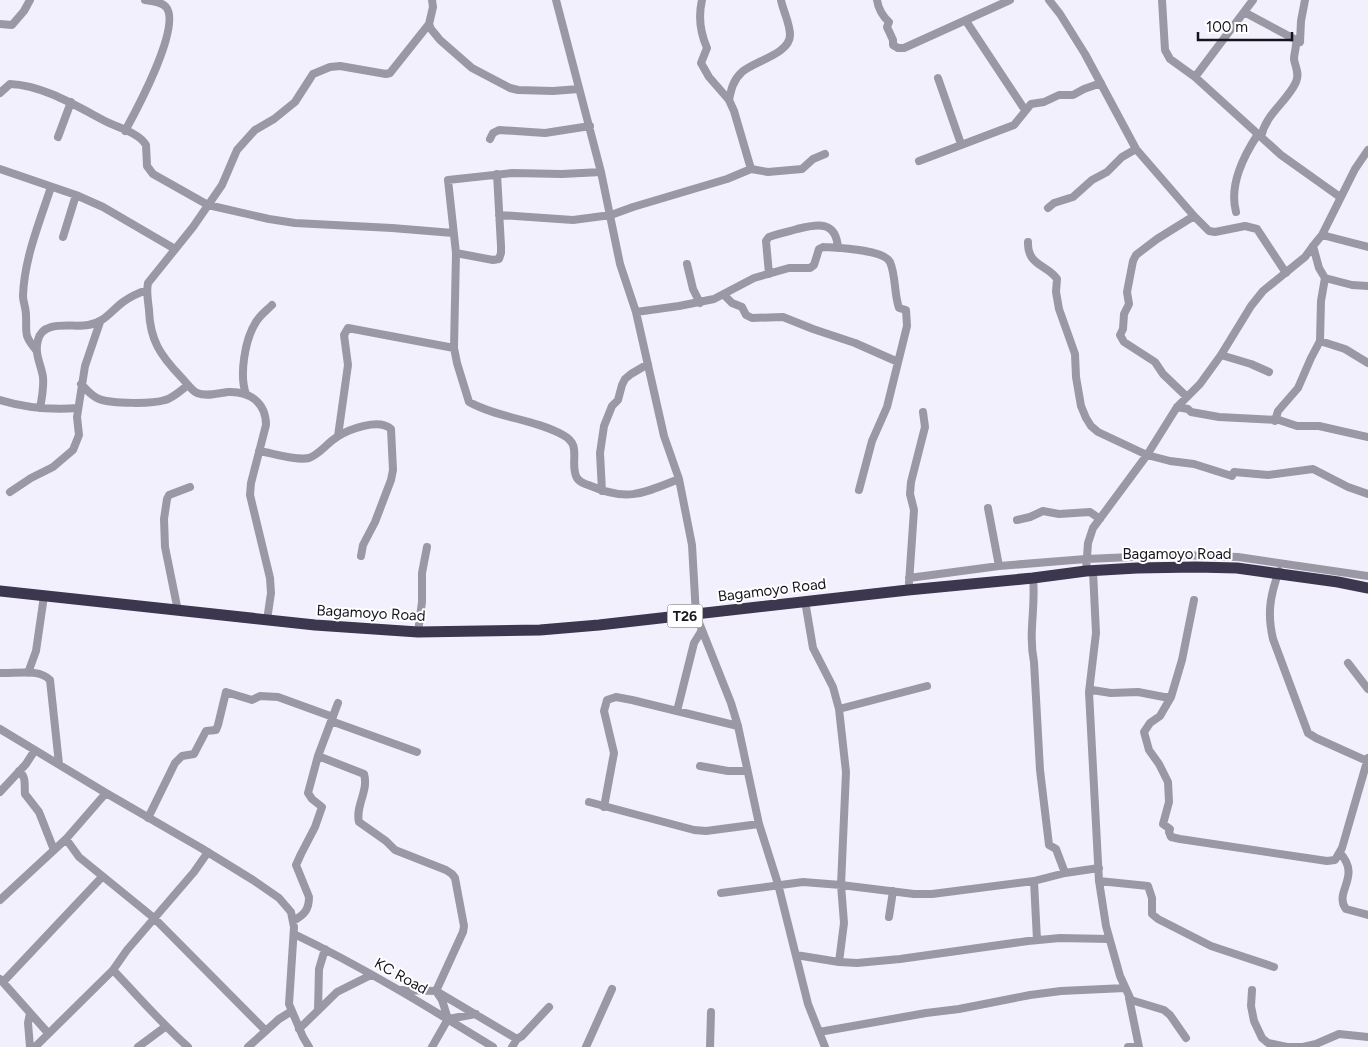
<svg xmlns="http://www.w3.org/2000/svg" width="1368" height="1047" viewBox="0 0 1368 1047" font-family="Figtree,sans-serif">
	<rect width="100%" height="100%" fill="#f3f0fd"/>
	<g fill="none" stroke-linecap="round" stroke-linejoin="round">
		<path stroke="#9b98a5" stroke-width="8" d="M432 0 433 7 429 24 431 29 440 40 472 68 510 88 518 90 553 91 579 89
			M556 0 601 172 620 264 636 312 664 436 679 479 692 545 696 615 731 703 738 726 759 824 778 884 808 1004 825 1047
			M702 0C698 17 700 32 707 48L701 63 709 77 729 100 734 111 751 169
			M877 0C878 8 883 17 889 22L887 27 893 40V45L898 48H904L1010 0
			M1049 0 1060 14 1085 54 1136 149 1194 216 1209 231 1215 232 1245 226 1257 229 1286 273
			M1162 0 1165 50 1170 59 1195 77 1281 155 1340 197
			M1244 12 1300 42
			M966 21 1025 110
			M0 24 12 25 24 11 30 0
			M1195 77 1253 0
			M938 78 961 144
			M0 93 10 84C43 85 78 107 107 122 119 128 139 133 146 145L147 166 153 174 208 205 269 219 295 223 392 228 453 233
			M729 100C731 90 733 80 742 72 754 61 790 54 790 35 790 23 783 11 781 0
			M125 131C136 111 182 26 166 7 162 2 152 1 145 0
			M58 137 71 102
			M1261 137C1266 113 1287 102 1296 82 1300 73 1295 67 1294 59 1294 54 1296 49 1296 44L1300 42 1301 21 1305 0
			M490 139 493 133 499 130 545 133 590 126
			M919 161 1014 125 1031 104 1044 102 1059 95H1073L1084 89 1101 83
			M0 169 76 195 103 207 175 249
			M601 172 562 174 512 173 448 180 456 253 454 348 457 363 469 402C498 418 534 419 563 435 582 445 570 460 576 476 578 482 585 484 591 486 628 502 644 493 679 479
			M1048 208 1054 203 1073 197 1092 180 1107 172 1122 157 1136 149
			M1236 212C1229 185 1243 157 1258 134
			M499 215 573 220 611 215 633 207 727 179 751 169 768 172 802 169 813 159 825 154
			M1322 235 1368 247
			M63 237 76 195
			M1028 242C1027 266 1048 265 1057 279L1056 292 1059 309 1075 354 1076 377 1081 406 1086 418 1091 426 1098 432 1147 455 1170 461 1194 464 1232 476 1234 472 1268 475 1313 469 1348 487 1368 494
			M1313 246 1319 268 1325 278 1352 285 1368 286
			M456 253 493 260 499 259 501 253V246L497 174
			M687 264 693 289 700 303
			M769 274 766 241 769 237C778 234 787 232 797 229 817 224 836 220 838 248
			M724 295 732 303 742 307 746 315 752 318 783 317 813 329 855 343 898 362
			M636 312 679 306 714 299 754 278 789 268H810L814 265 819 249 823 247C837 248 883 249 890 262 896 276 894 294 899 308L906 310 907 326 887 407 872 441 859 490
			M1320 341 1345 349 1368 363
			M36 350C23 334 27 334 26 315 26 308 23 302 23 296 24 259 40 221 51 187
			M1221 355 1251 364 1269 372
			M81 384C87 390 91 396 99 399 112 404 153 404 165 400 173 398 181 390 188 385
			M246 394C239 375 245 339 256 322 260 315 267 310 272 305
			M1187 397 1163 374 1155 362 1124 342 1120 335 1123 329 1124 314 1129 304 1127 292 1133 261 1136 255 1157 239 1194 216
			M0 400C26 408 51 410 78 408
			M1177 407 1188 409 1191 412 1219 417 1279 420 1297 426H1319L1368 437
			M40 408C42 398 44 388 43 377 41 364 34 354 38 340 43 319 72 328 88 325 104 323 111 311 123 302 130 297 138 293 147 290
			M1275 421 1278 411 1298 388 1311 358 1320 341 1321 301 1325 278
			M338 436 348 365 344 335 348 328 454 348
			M259 451C272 453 297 461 309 458 320 454 327 443 337 437 349 429 379 418 391 429L393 470 391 480 375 522 363 545 361 556
			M602 491 600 453 604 426 612 406 618 400 622 385 625 379 631 374 648 364
			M10 492 31 478 53 467 73 450 79 435 77 417 85 366 100 322
			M988 508 999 566
			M1017 520 1030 517 1043 511 1059 514 1090 512 1100 519
			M1086 571 1088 543 1093 528 1147 455 1177 407 1200 384 1221 355 1251 306 1263 291 1305 257 1313 246 1322 235 1355 169 1368 150
			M1279 571C1270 596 1267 613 1273 639L1308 733 1316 738 1367 761
			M909 578 999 566 1086 559 1178 555 1238 557 1368 576
			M1033 578C1036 608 1028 632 1034 662L1040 770 1049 845 1056 849 1065 873
			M909 583 914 510 910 494 911 482 925 427 923 412
			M805 601 813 648 833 687 839 709 846 772 841 885 844 923 839 962
			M178 611 165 547 164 519 167 499 169 495 190 487
			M267 620 271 593 270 578 250 495 251 483 266 425C266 402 249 391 228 392 218 393 207 397 197 393 191 390 186 382 181 377 160 355 150 340 149 310 148 300 146 292 148 283L193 227 222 185 237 150 255 130 274 119 295 102 313 74 330 67 340 66 386 74 390 73 429 24
			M418 632 422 602V573L427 547
			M1348 663 1368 689
			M0 673C15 674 39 668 50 680L59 764
			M28 673 36 651 44 596
			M1089 692 1096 633 1093 571
			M1171 697 1182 660 1194 600
			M839 709 927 686
			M677 711 694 643 702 630
			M331 721 417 752
			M0 729 106 793 201 848 253 880 279 898 291 912 294 927 289 1004 303 1037 309 1047
			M318 756 364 774C369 791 355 806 359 822L386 841 395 850 446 870 452 874 455 878 464 926 463 932 436 991 442 1000 448 1019 432 1047
			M700 766 728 771H747
			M19 771C27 778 24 785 25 794L39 812 54 850
			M0 792 26 764 35 750
			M589 802 694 830 706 831 759 824
			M604 807 614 753 604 711 607 700 616 697 632 700 738 726
			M148 818 175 763 182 756 194 754 206 731 216 730 218 725 226 692 252 700 260 696 278 697 333 717
			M66 839 79 857 154 918 265 1030
			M1340 853C1362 877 1333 892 1346 909L1368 915
			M1034 881 1037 940
			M1099 881 1148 886 1152 898V914L1158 919 1211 946 1274 967
			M721 893 803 882 841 885 914 894H932L1034 881 1065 873 1099 868
			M0 900 66 839 106 793
			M889 917 893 891
			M293 921C304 915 309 910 309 897L296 865 301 854 315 827 322 807 312 799 308 793 318 756 338 703
			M294 934C363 967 428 1007 493 1047
			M796 955 839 962 857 963 900 959 1028 941 1060 938 1109 939
			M113 970C138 996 161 1023 188 1047
			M0 979 48 1033
			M3 982 102 877
			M400 990 436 991 517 1039
			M1252 990 1251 1006 1254 1021 1262 1038 1268 1043 1287 1047H1303L1316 1044 1339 1034 1368 1037
			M1129 998 1139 1047
			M318 1010 319 969 325 949
			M30 1013 28 1023 30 1047
			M448 1019 476 1014
			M299 1029 337 992 371 975
			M819 1032 926 1013 959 1009 1030 995 1061 991 1125 988
			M1186 1038 1170 1015 1164 1010 1131 1000 1120 976 1106 926 1099 881 1089 692 1092 690 1111 693 1138 692 1164 697H1171L1160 716 1150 723 1144 732 1149 750 1159 764 1168 782 1169 802 1163 824 1170 829 1169 832 1171 837 1180 839 1327 861 1335 860 1342 848 1368 758
			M35 1047 113 970 127 950 194 872 208 852
			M138 1047 165 1027
			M248 1047 279 1019 292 1011
			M512 1047 517 1039 522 1036 549 1007
			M586 1047 612 989
			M710 1047 711 1012
			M1128 1047H1133"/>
		<path stroke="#3c364f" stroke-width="11" d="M0 591 315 625 418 632 540 630 599 625 908 590 1033 578 1086 571 1137 568 1196 567 1237 568 1338 582 1368 588"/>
	</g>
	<g text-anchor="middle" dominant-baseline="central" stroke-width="4" stroke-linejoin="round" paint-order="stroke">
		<rect fill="#fff" stroke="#5c5a62" stroke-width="1" x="667.5" y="604.5" width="35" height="23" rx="4"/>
		<g font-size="14" font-weight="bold" fill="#16141e">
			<text x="685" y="616">T26</text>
		</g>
		<g font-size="15" fill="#16141e" stroke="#fff">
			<text x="1177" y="554">Bagamoyo Road</text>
			<text transform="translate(772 590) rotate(-7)">Bagamoyo Road</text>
			<text transform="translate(371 613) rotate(3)">Bagamoyo Road</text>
			<text transform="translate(401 976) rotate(29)">KC Road</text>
		</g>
	</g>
	<path d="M1198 32v8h94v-8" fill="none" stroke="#16141e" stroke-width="2.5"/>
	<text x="1206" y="32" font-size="15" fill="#16141e" stroke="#ffffff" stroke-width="4" paint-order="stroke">100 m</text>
</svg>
